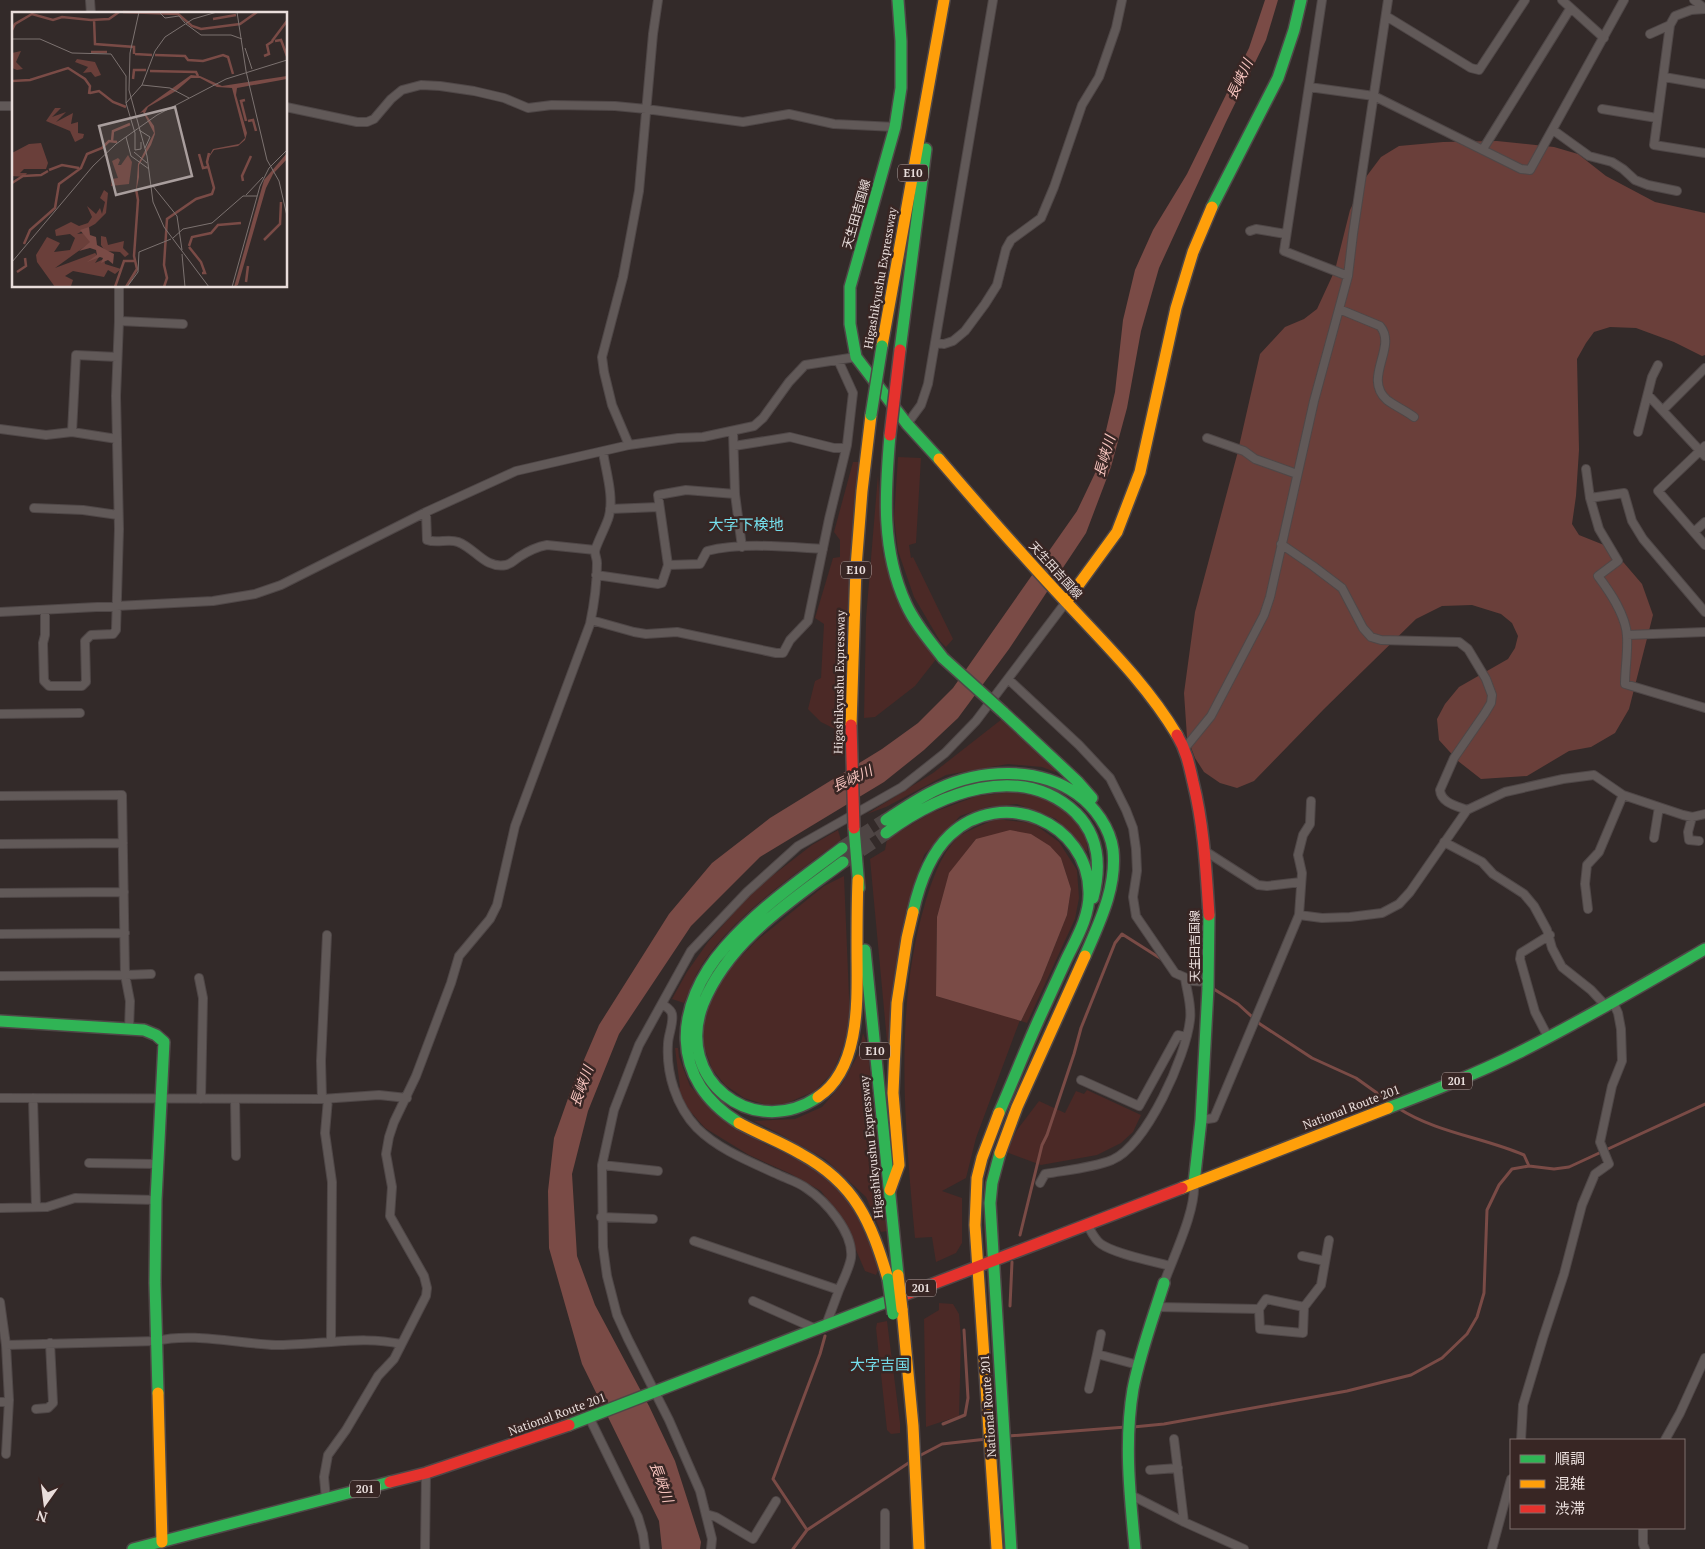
<svg xmlns="http://www.w3.org/2000/svg" width="1705" height="1549" viewBox="0 0 1705 1549" font-family="'PT Serif','Noto Sans JP',serif">
	<rect width="100%" height="100%" fill="#332a29"/>
	<path fill="#4b2926" d="M898 457 921 458 916 543 909 545 911 558 913 557 953 639 946 647 940 641 914 597 898 551 894 518Z
		M853 462H860L839 731 821 722 808 709 815 681 821 678 824 624 815 618 833 558 840 557V540L834 532Z
		M878 475 883 555 937 658 915 686 875 717 864 718 866 618Z
		M1002 719 1057 769 1055 772 1042 767 1008 764 946 775 886 807 867 814 933 773Z
		M1012 792C1022 794 1047 797 1054 801 1069 810 1090 834 1087 852L1056 819 1017 804 987 807 960 816 924 855 914 888 891 1041H887L870 859 885 850 887 839 931 813 977 796Z
		M996 819 1033 823 1059 842 1077 870 1079 898 1075 919 1027 1023 1021 1021 1041 980 1067 915 1071 889 1061 858 976 839 949 874 937 917 936 996 1020 1020 976 1138 966 1178 942 1191 962 1198V1243L956 1253 936 1262 932 1237 915 1238C905 1128 893 1008 926 900 932 880 941 855 956 839 961 833 987 823 996 819Z
		M838 830 841 840C794 875 724 922 696 975 692 984 688 994 684 1003L672 999 687 972 708 942 754 890 812 845Z
		M844 876 850 1020 844 1045 833 1072 815 1091 785 1104 766 1105 744 1098 725 1085 712 1069 704 1047V1022L711 1001 727 971 756 941 824 886Z
		M863 1033 867 1044 887 1231 881 1232 866 1197 825 1159 778 1133 754 1121 795 1119 822 1107 842 1084 859 1053Z
		M675 1048H678L679 1057 690 1086 725 1121 767 1145 803 1161 829 1177 852 1205 876 1258 879 1268 876 1275 865 1271 844 1222 821 1191 791 1174 749 1155 705 1128 689 1110 677 1090 680 1087Z
		M1087 1090 1141 1115 1133 1132 1121 1143 1097 1155 1041 1165 1006 1152 1017 1130 1039 1101 1065 1113 1076 1091 1084 1094Z
		M939 1303 953 1304 959 1314 961 1338 959 1416 926 1427 924 1319 939 1310Z
		M887 1321 900 1423V1433L891 1434 887 1430 876 1328 877 1323Z"/>
	<path fill="#6a3f3a" d="M1497 141 1554 147 1578 154 1606 176 1655 202 1705 213V355L1702 356 1674 342 1636 328 1610 327 1594 332 1586 343 1577 359 1579 450 1576 496 1572 524 1579 535 1609 547 1624 563 1642 584 1653 615 1629 709 1615 733 1591 747 1569 751 1527 776 1481 779 1458 761 1439 740 1437 719 1445 704 1459 687 1508 659 1515 648 1518 636 1512 623 1501 614 1472 605 1442 606 1416 619 1324 709 1254 781 1237 788 1220 783 1204 772 1195 758 1187 737 1184 693 1195 612 1237 455 1260 354 1285 327 1304 319 1317 309 1335 270 1350 210 1366 177 1381 157 1399 146 1443 142Z"/>
	<path fill="#7a4b46" d="M1265 0H1278L1266 40 1226 122 1159 268 1141 331 1127 408 1111 467 1086 533 1009 649 958 718 924 750 884 782 760 857 691 926 619 1034 588 1111 572 1174 577 1256 595 1305 649 1406 675 1461 701 1542 700 1549H662L659 1521 582 1364 549 1248 548 1191 554 1138 571 1090 599 1025 669 914 712 863 770 818 882 749 918 723 953 688 1077 511 1097 469 1115 392 1123 320 1135 270 1153 230 1187 174 1249 48Z
		M1010 830 1031 834 1050 846 1061 858 1071 889 1067 915 1041 980 1021 1021 936 996 937 917 949 873 976 839Z"/>
	<g fill="none" stroke-linecap="round" stroke-linejoin="round">
		<path stroke="#7a4b46" stroke-width="3" d="M1212 988 1238 1004 1260 1024 1312 1058 1356 1078 1391 1103
			M1398 1108C1437 1133 1482 1137 1524 1155L1529 1166
			M1020 1235 1042 1145 1047 1135 1074 1054 1081 1028 1115 943 1122 934 1163 960
			M1010 1306 1012 1262
			M943 1424 965 1415 968 1398 964 1330
			M1133 1427 1164 1424 1347 1391 1411 1375 1442 1358 1467 1334 1477 1317 1484 1293 1487 1210 1499 1185 1512 1169 1529 1166 1554 1169 1569 1167 1705 1104
			M1008 1436 1126 1427
			M919 1456 942 1444 987 1439
			M807 1530 773 1479 820 1354 825 1336
			M793 1549 807 1530 910 1462"/>
		<path stroke="#4e4544" stroke-width="14" stroke-dasharray="14 7" stroke-linecap="butt" d="M842 848 886 820
			M843 862 886 833"/>
		<defs>
			<path id="street" d="M90 0 91 14
				M1322 0 1284 251 1348 276
				M1562 0 1604 38
				M1694 0 1705 9
				M1705 9 1691 10 1675 16 1670 25 1654 145 1705 153
				M1386 16 1471 68 1479 70 1525 0
				M1650 34 1670 25
				M1664 77 1705 84
				M1309 87 1374 96 1521 169 1530 170 1624 0
				M0 106H14
				M286 107 357 122H367L374 119 391 99 402 90 421 85 440 86 474 91 504 98 528 108 552 105 615 106 646 109 743 122 789 114 834 124 895 127
				M1602 109 1657 118
				M1553 130 1589 156 1612 162 1623 169 1635 180 1648 185 1677 191
				M1483 149 1570 9
				M1250 231 1256 229 1286 234
				M1339 309 1380 326C1398 347 1362 378 1387 400 1395 406 1406 411 1414 417
				M119 321 183 324
				M936 343 944 344 953 341 965 331 985 304 997 285 1006 249 1011 240 1041 218 1054 187 1082 105 1099 77 1116 28 1122 0
				M1648 395 1705 456
				M1663 410 1705 368
				M907 424 921 405 928 384 993 0
				M0 429 46 435 72 432 117 439
				M733 431 735 494 742 547
				M72 432 76 355 117 357
				M1638 432 1652 377 1658 365
				M1207 438 1244 451 1255 459 1297 474
				M629 445 612 405 604 372 602 357 623 277 639 191 653 34 658 0
				M734 446 790 437 834 448H846
				M1705 446 1658 491 1705 545
				M1586 469 1590 498 1599 529 1618 561 1598 576C1610 592 1626 615 1627 636 1628 652 1625 669 1625 684L1705 708
				M1590 498 1624 493 1632 521 1643 539 1705 612
				M34 508 83 510 118 515
				M610 509 659 507
				M426 512 427 540C438 544 448 538 458 542 476 549 485 569 506 565 511 564 515 560 519 557 528 551 536 547 547 545L595 550
				M1694 532 1705 522
				M1281 544 1313 566 1342 588 1363 628 1371 637 1381 640 1459 642 1468 649 1486 679 1492 695 1491 703 1485 713 1454 758 1440 790C1441 803 1457 806 1467 810L1410 892 1399 904 1382 913 1350 917 1322 918 1299 915
				M668 565 700 564 707 551C742 542 788 547 823 549
				M596 575 658 584 662 583 668 565 658 495 686 490 735 494
				M45 610V635L43 643 44 681 49 686H82L86 682 85 641 91 635 113 634 116 630 119 529 116 396 119 321V286
				M0 612 213 601 255 594 281 585 426 512 516 471 629 445 678 438 703 437 754 426 763 418 789 382 805 365 856 357
				M591 620 634 632 646 634 677 632 776 653H783L790 640 808 621 829 519 847 445 853 393 838 360
				M1627 635 1705 632
				M1008 679 1079 745 1110 778 1126 810 1133 828 1136 849 1137 871 1133 897 1136 916 1175 973 1193 981 1208 982
				M0 714 80 713
				M1185 748 1211 716 1264 615 1270 597 1314 401 1348 276 1353 234 1388 0
				M0 796 122 795 125 975 0 976
				M1467 810 1505 792 1563 779 1594 775 1623 795 1683 815 1692 817 1705 814
				M1692 817 1688 832 1689 840 1699 841
				M1654 838 1659 807
				M1444 842 1482 862 1493 874 1524 894 1534 906 1547 930 1552 948 1562 967 1591 990 1606 1006
				M0 844 123 843
				M1205 851 1258 885 1267 886 1301 882
				M0 893 124 892
				M1588 909 1585 884 1587 865 1599 852 1623 795
				M0 934 125 933
				M199 978 203 998 201 1099
				M662 1004C666 1007 671 1009 672 1014 674 1023 668 1035 668 1044 666 1073 676 1106 697 1128 719 1150 751 1162 779 1175 787 1179 798 1182 806 1188 826 1201 854 1233 851 1258 849 1269 843 1280 839 1290
				M129 1029 130 1001 125 975 151 974
				M1548 1037 1535 1012 1520 959 1521 953 1550 935
				M1081 1080 1139 1106 1178 1035 1186 1037
				M0 1098 322 1099 379 1095 407 1098
				M33 1098 36 1207
				M235 1099 236 1156
				M322 1099 321 1061 327 935
				M328 1099 325 1133 332 1182 331 1342C355 1340 377 1339 401 1344
				M1201 1120 1214 1118 1299 915 1302 873 1298 855 1303 835 1310 824 1311 801
				M89 1163 157 1164
				M602 1165 658 1171
				M1040 1183 1045 1174C1067 1170 1092 1168 1112 1160 1147 1145 1186 1056 1190 1020 1192 1006 1187 992 1185 978
				M1 1208 47 1207 75 1198 156 1200
				M601 1217 653 1219
				M1087 1224C1091 1231 1094 1239 1101 1244 1115 1254 1152 1261 1170 1266
				M694 1241 839 1290 826 1325
				M1302 1256 1325 1261
				M1164 1283C1174 1255 1196 1211 1194 1183
				M753 1301 816 1329
				M0 1302 6 1345 9 1400 6 1454
				M1157 1307 1259 1309 1260 1329 1303 1333 1304 1307 1266 1299 1259 1309
				M1304 1307 1321 1285 1329 1240
				M6 1345 157 1341C191 1332 240 1344 276 1345 294 1345 313 1343 331 1342
				M1097 1354 1101 1334
				M1089 1389 1097 1354 1138 1365
				M0 1402H4
				M36 1409 48 1408 53 1403 50 1343
				M589 1417 638 1517 643 1534 645 1549
				M1174 1439 1184 1522
				M1521 1440 1523 1405 1543 1338 1564 1274 1582 1205 1595 1174 1609 1164 1600 1142 1612 1086 1622 1061 1621 1029 1618 1013 1613 1002
				M1665 1440 1680 1413 1705 1358
				M1150 1470 1178 1468
				M1129 1494 1184 1522 1244 1549
				M326 1499 324 1477 328 1455 346 1430 378 1376 394 1359 426 1296 427 1288 424 1276 390 1216 392 1187 386 1154 389 1137 394 1122 416 1076 451 983 459 956 490 919 497 905 515 826 590 624C594 605 597 583 597 563 597 559 595 555 595 552 595 546 607 525 609 516 614 496 606 472 603 452
				M885 1513V1549
				M706 1514 716 1517 753 1539 776 1501
				M1643 1528V1544L1645 1549
				M425 1549 426 1473
				M711 1549 712 1539 700 1491 669 1420 628 1339 617 1315 607 1276 603 1247 602 1165 614 1110 639 1045 691 951 747 892 798 846 902 787 945 753 976 721 1066 602
				M1492 1549 1511 1479"/>
			<path id="fast" d="M898 0 901 41V88L895 127 850 287V324L856 357 907 424 939 459
				M1212 207 1278 78 1294 30 1301 0
				M900 350 926 149
				M890 435C885 493 881 550 906 604 915 624 930 641 943 658
				M1003 712 1078 782 1092 798
				M886 820C903 809 920 797 938 789 981 769 1037 766 1077 794 1095 807 1110 828 1113 850 1117 888 1099 923 1085 956
				M854 828 859 888
				M886 833C939 794 1020 760 1076 813 1100 837 1101 867 1093 898
				M913 912C919 885 930 854 950 835 1002 786 1088 822 1089 892 1090 916 1076 939 1066 960 1057 980 1048 999 1039 1019 1025 1050 1013 1081 999 1113
				M865 950 898 1275
				M0 1021 144 1030 156 1035 164 1042 156 1200 155 1283 158 1393
				M818 1097C752 1141 674 1079 703 1004 729 940 791 901 843 862
				M1388 1108C1432 1091 1476 1074 1518 1053 1582 1021 1643 985 1705 949
				M739 1123C668 1079 674 1005 725 947 759 908 801 879 842 848
				M1000 1153 992 1183 990 1203 1011 1549
				M1194 1183 1201 1120 1208 988 1209 915
				M569 1425 904 1295
				M133 1549 390 1482
				M1135 1549C1130 1496 1124 1442 1133 1389 1140 1353 1153 1318 1164 1283"/>
			<path id="slow" d="M882 346 944 0
				M939 459C981 508 1024 557 1068 604 1107 646 1147 685 1177 735
				M1066 602 1117 532 1140 472 1176 308 1193 252 1212 207
				M851 725 856 567 862 491 871 415
				M818 1097C862 1068 857 995 857 950 857 926 857 903 858 880
				M739 1123C759 1134 781 1142 801 1154 856 1184 871 1222 888 1279
				M1000 1153 1017 1107 1085 956
				M1182 1188 1388 1108
				M890 1190 899 1165 893 1093 897 1003 907 938 913 912
				M902 1309 913 1426 919 1549
				M158 1393 162 1542
				M997 1549 975 1225 977 1178 982 1158 999 1113"/>
			<path id="jam" d="M1177 735C1186 750 1189 764 1193 782 1204 826 1206 870 1209 915
				M904 1295 1182 1188
				M390 1482 426 1473 569 1425"/>
		</defs>
		<use href="#street" stroke="#4f4747" stroke-width="10"/>
		<use href="#fast" stroke="#4f4747" stroke-width="14"/>
		<use href="#slow" stroke="#4f4747" stroke-width="14"/>
		<use href="#jam" stroke="#4f4747" stroke-width="14"/>
		<use href="#street" stroke="#615958" stroke-width="8"/>
		<use href="#fast" stroke="#30b455" stroke-width="11"/>
		<use href="#slow" stroke="#ff9f0a" stroke-width="11"/>
		<use href="#jam" stroke="#e5322d" stroke-width="11"/>
		<defs>
			<path id="fast-bridge" d="M871 415 882 346
				M943 658 1003 712
				M888 1279 893 1314"/>
			<path id="slow-bridge" d="M898 1275 902 1309"/>
			<path id="jam-bridge" d="M890 435 900 350
				M851 725 854 828"/>
		</defs>
		<use href="#fast-bridge" stroke="#4f4747" stroke-width="14" stroke-linecap="butt"/>
		<use href="#slow-bridge" stroke="#4f4747" stroke-width="14" stroke-linecap="butt"/>
		<use href="#jam-bridge" stroke="#4f4747" stroke-width="14" stroke-linecap="butt"/>
		<use href="#fast-bridge" stroke="#30b455" stroke-width="11"/>
		<use href="#slow-bridge" stroke="#ff9f0a" stroke-width="11"/>
		<use href="#jam-bridge" stroke="#e5322d" stroke-width="11"/>
	</g>
	<g text-anchor="middle" dominant-baseline="central" stroke-width="5" stroke-linejoin="round" paint-order="stroke">
		<g fill="#382624" stroke="#b4a6a4" stroke-width="1">
			<rect x="898" y="164.5" width="30" height="17" rx="4"/>
			<rect x="841" y="561.5" width="30" height="17" rx="4"/>
			<rect x="860" y="1042.5" width="30" height="17" rx="4"/>
			<rect x="1442" y="1072.5" width="30" height="17" rx="4"/>
			<rect x="906" y="1279.5" width="30" height="17" rx="4"/>
			<rect x="350" y="1480.5" width="30" height="17" rx="4"/>
		</g>
		<g font-size="11" font-weight="bold" fill="#e9dddb">
			<text x="913" y="173">E10</text>
			<text x="856" y="570">E10</text>
			<text x="875" y="1051">E10</text>
			<text x="1457" y="1081">201</text>
			<text x="921" y="1288">201</text>
			<text x="365" y="1489">201</text>
		</g>
		<g font-size="12" fill="#e9dddb" stroke="#382624">
			<text transform="translate(856 214) rotate(-74)">天生田吉国線</text>
			<text transform="translate(880 278) rotate(-80)">Higashikyushu Expressway</text>
			<text transform="translate(1056 570) rotate(48)">天生田吉国線</text>
			<text transform="translate(839 682) rotate(-89)">Higashikyushu Expressway</text>
			<text transform="translate(1194 946) rotate(-90)">天生田吉国線</text>
			<text transform="translate(1351 1107) rotate(-21)">National Route 201</text>
			<text transform="translate(871 1147) rotate(-96)">Higashikyushu Expressway</text>
			<text transform="translate(988 1406) rotate(-94)">National Route 201</text>
			<text transform="translate(557 1414) rotate(-20)">National Route 201</text>
		</g>
		<g font-size="14" font-style="italic" fill="#f7c4be" stroke="#382624">
			<text transform="translate(1239 79) rotate(-65)">長峡川</text>
			<text transform="translate(1104 456) rotate(-74)">長峡川</text>
			<text transform="translate(852 778) rotate(-25)">長峡川</text>
			<text transform="translate(581 1086) rotate(-70)">長峡川</text>
			<text transform="translate(662 1482) rotate(70)">長峡川</text>
		</g>
		<g font-size="15" fill="#75dfec" stroke="#382624">
			<text x="746" y="524">大字下検地</text>
			<text x="880" y="1364">大字吉国</text>
		</g>
	</g>
	<g transform="translate(12 12)">
		<rect width="275" height="275" fill="#332a29"/>
		<path d="M9 39 4 50 11 57 5 58 0 56V41ZM65 47 83 50 89 63 83 65 79 60 71 61 76 55 63 50ZM43 96H49L40 105 54 100 44 110 61 101 59 112 66 110V121L72 122 71 126 63 130 58 119 34 109ZM29 131 36 151 34 157H12L8 161H15L12 165 0 164V141L17 132ZM116 143 120 150 117 172 99 174 100 167 106 166 100 149 106 146 108 148 106 153H109ZM92 178 96 181 94 201 83 212 65 222 73 221 79 230 43 256 83 241 87 245 83 251 92 247 93 252 109 257 103 262 96 258 92 265 61 259 53 264 61 268 59 274 43 275 25 250 24 243 35 225 48 231 42 240 58 238 63 226 58 222 44 224 43 218 59 210 67 214 76 211 80 205 75 194 84 202 88 196 90 202 93 190 88 186ZM89 224 94 225 96 233 112 229 111 236 117 242 113 245 108 240 93 239 89 233Z" fill="#6a3f3a"/>
		<path d="M179 63 188 64 210 74 275 64V67L225 76 224 83 235 121 233 128 226 134 202 138 195 148 201 137 227 132 233 126 220 76 205 75 188 66H179L164 79 136 95 133 101 142 114 143 122 139 133 127 153V165L124 180 126 152 142 121 131 100 128 101 134 95ZM275 141V147L261 162 254 176 226 273 222 275 252 168ZM77 215 78 223 84 225 85 233 102 242 101 252 96 248 89 251 91 246 88 245 75 250 85 243 84 238 78 236 67 239 78 230 68 218Z" fill="#7a4b46"/>
		<path fill="none" stroke="#7a4b46" stroke-width="2.5" d="M111 0 166 2 180 14 189 17 228 12 245 0M82 7 83 32 122 35V42M201 7 224 3M0 18 3 12 20 2 41 8 50 5 79 8 97 7 107 0M260 29 275 9M263 29 269 28 275 44M79 40H95M123 42 140 43M143 43 173 44 176 48 191 49 211 43 216 45 221 62M252 44 257 42 255 33 261 29M138 59 184 60 186 64M121 67 122 58H134M0 69 18 68 56 56 73 67 78 74 77 82M78 81 87 79 101 90 114 95M233 88 229 89 234 109M236 109 241 108 244 119M100 129 101 119 118 112M187 142 191 156 196 155M37 158 50 153 67 156M231 169 230 164 239 144M0 171 11 164 29 163 36 159M252 228 268 212 269 190M12 232 18 218 43 196 47 172 69 156 75 142 90 136 97 129 105 130M177 234 180 225 199 221 206 213 229 211M177 235 189 250 193 261H190M5 260 14 254 13 246M234 270 236 254M103 275 112 249H123M114 275 125 257 122 244 126 188 124 177M152 275 155 266 152 253 155 207 184 187 200 182 202 176 195 150 197 141"/>
		<path fill="none" stroke="#7c7270" stroke-width="1" d="M127 0 118 41 117 78 135 144 141 190 152 215 197 275M130 0H153M225 0 234 59M148 1 153 6 167 4 173 11M174 12 189 23H219L230 27M0 27H28L60 41 99 42 114 64V91M233 36 240 57M234 59 255 148 267 169 275 204M130 73 158 76 177 86M114 91 130 73 143 39 153 25 181 7 205 0M114 91 123 121V138L129 137V130M127 118 138 125 133 136M114 125 119 144 137 157M122 140 135 151M140 173 165 204 170 238M234 183 251 165M161 226 171 217 200 211 231 184H245M170 242 173 275M0 250 81 154 104 132 145 103 214 67 275 48M115 275 126 260 127 240 159 227M220 275 248 174 257 156 275 138"/>
		<path fill="#a99e9d" fill-opacity="0.15" stroke="#a99e9d" stroke-width="2.5" d="M163 95 180 164 104 183 87 114Z"/>
		<rect width="275" height="275" fill="none" stroke="#e9dddb" stroke-width="2.5"/>
	</g>
	<rect x="1510" y="1439" width="175" height="90" fill="#382624" stroke="#7f6f6d"/>
	<rect x="1520" y="1455" width="25" height="8" fill="#30b455" stroke="#7f6f6d"/>
	<text x="1555" y="1464" font-size="15" fill="#e9dddb">順調</text>
	<rect x="1520" y="1480" width="25" height="8" fill="#ff9f0a" stroke="#7f6f6d"/>
	<text x="1555" y="1489" font-size="15" fill="#e9dddb">混雑</text>
	<rect x="1520" y="1505" width="25" height="8" fill="#e5322d" stroke="#7f6f6d"/>
	<text x="1555" y="1514" font-size="15" fill="#e9dddb">渋滞</text>
	<g transform="translate(45 1504) rotate(194)" stroke="#382624" stroke-width="4" paint-order="stroke">
	<path d="M0-4L9 19L0 12L-9 19Z" fill="#e9dddb"/>
	<text y="-8" font-size="14" font-weight="bold" text-anchor="middle" fill="#e9dddb">N</text>
	</g>
</svg>
